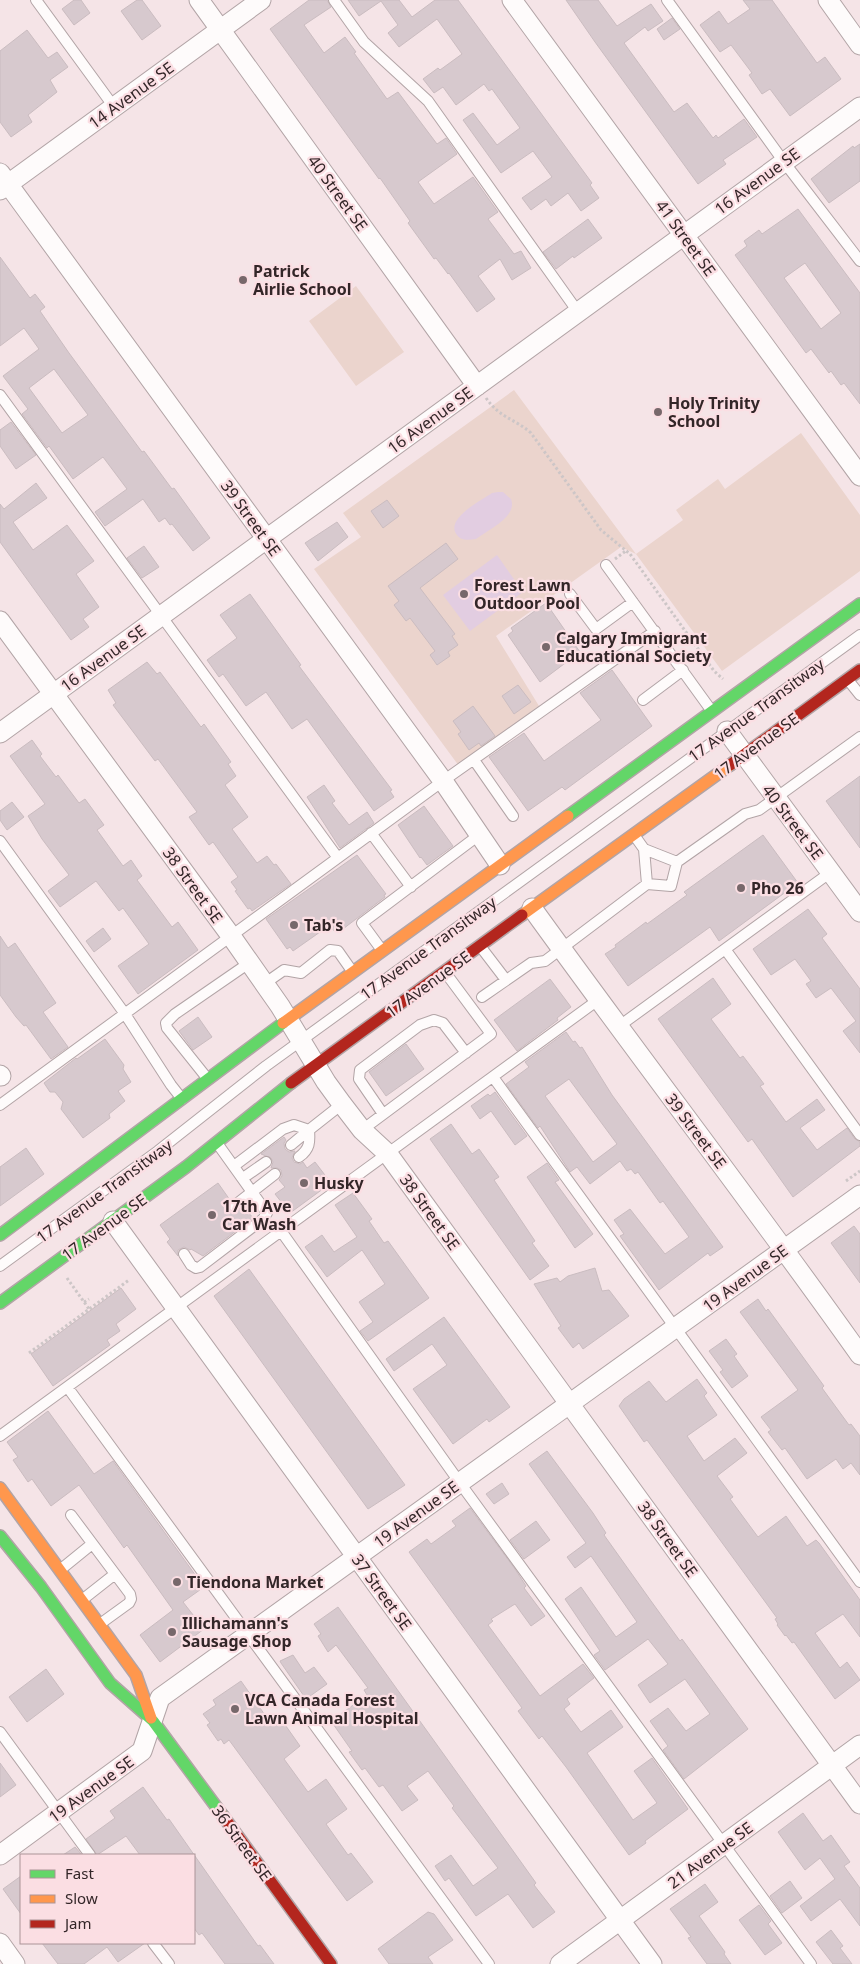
<svg xmlns="http://www.w3.org/2000/svg" width="860" height="1964" viewBox="0 0 860 1964" font-family="'Noto Sans',sans-serif">
	<rect width="100%" height="100%" fill="#f5e4e7"/>
	<path fill="#ebd4cd" d="M356 286 404 352 356 386 309 321Z
		M514 390 636 554 683 520 676 510 718 479 725 489 801 433 860 515V571L722 671 636 554 621 547 496 636 539 706 459 766 314 569 361 537 343 513Z"/>
	<path fill="#e2cde1" d="M498 492H503L511 499C518 517 487 530 476 539 469 540 461 541 457 535 444 519 482 500 492 493Z
		M497 555 523 592 470 631 443 595Z"/>
	<path fill="#d7c9ce" stroke="#cabcc0" fill-rule="evenodd" d="M74 0H81L90 13 74 25 62 9Z
		M137 0H142L161 26 142 40 121 11Z
		M309 0H327L331 7 304 25 324 53 345 37 356 52 354 53 387 99 398 92 437 144 446 138 457 154 418 182 434 204 473 177 498 212 488 219 514 254 521 251 531 268 512 280 500 259 478 276 495 299 477 312 449 273 448 274 436 258 434 259 429 252 408 223 410 221 380 178 379 179 270 29Z
		M348 0H399L412 17 435 0H458L592 183 590 185 599 198 581 211 568 193 551 206 546 199 531 210 522 198 552 177 533 151 501 173 463 120 473 113 497 145 520 128 492 89 489 91 484 84 456 105 443 87 434 93 423 79 438 68 440 70 462 54 437 19 399 47 388 33 398 25 381 1 359 16Z
		M566 0H598L617 26 651 4 663 21 648 31 645 27 624 43 674 112 687 103 713 138 716 135 718 138 744 119 757 137 723 160 726 164 698 184 595 42Z
		M743 0H772L817 63 825 57 841 79 790 116 770 89 762 94 749 75 752 73 731 45 720 52 700 25 719 11 728 24 750 9Z
		M672 18 680 29 664 40 657 29Z
		M27 30 48 58 57 52 68 67 50 80 57 92 28 115 32 122 11 137 0 122V51Z
		M860 144V181L829 203 811 179 853 146 854 148Z
		M798 209 860 293V404L844 383 841 385 831 371 829 373 811 349 806 353 735 255 747 246 744 241 759 230 762 234ZM805 263 841 313 821 329 784 278Z
		M588 219 602 238 574 258 573 256 556 269 543 252Z
		M0 257 30 298 35 294 45 307 40 311 69 353 142 452 144 451 172 489 174 488 210 538 193 551 172 524 170 525 165 518 159 522 143 499 105 526 95 512 127 489 103 457 73 479 49 446 47 448 22 414 28 409 3 376 39 349 24 328 0 346ZM54 369 88 415 62 433 29 388Z
		M11 422 36 455 16 469 0 446V430Z
		M36 483 47 498 13 522 33 550 67 525 94 561 76 574 99 607 83 619 89 627 71 640 0 542V504L4 509Z
		M387 500 399 516 383 528 371 511Z
		M337 522 348 537 318 561 305 543Z
		M446 543 458 559 420 588 455 634 452 636 458 645 448 652 450 656 437 665 430 655 435 651 410 618 406 621 394 605 399 601 388 586Z
		M144 546 159 567 142 578 127 558Z
		M250 594 301 665 299 666 392 790 390 791 394 797 374 811 307 719 292 729 266 692 246 706 223 674 219 677 207 660 237 638 220 615Z
		M546 603 580 652 540 682 508 635 513 631 511 628Z
		M147 662 157 674 160 672 201 727 204 724 231 762 228 764 236 776 225 785 248 817 232 829 257 863 267 856 274 865 276 864 291 884 252 911 250 908 248 909 235 891 237 890 231 882 238 877 213 842 209 845 189 817 197 812 158 759 155 761 113 705 116 703 108 690Z
		M612 670 652 726 565 790 562 787 528 811 489 757 524 733 544 761 601 720 580 693Z
		M518 685 531 702 514 714 502 696Z
		M473 706 495 736 481 746 479 743 469 750 458 734 461 732 453 721Z
		M32 740 42 754 40 756 56 777 58 775 79 803 85 799 104 825 97 830 123 866 131 860 142 876 137 880 172 927 178 922 198 950 138 994 118 966 149 944 123 908 119 911 96 881 60 907 48 891 69 875 42 839 28 816 45 804 10 756Z
		M860 776V848L826 801Z
		M324 785 335 801 332 803 349 825 367 812 374 823 340 848 307 797Z
		M12 802 24 817 7 830 0 820V811Z
		M424 806 453 846 427 865 421 857 420 858 398 825Z
		M763 835 798 883 719 941 710 927 628 986 605 954 616 947 615 945 638 928 646 922 647 924 687 895 684 892Z
		M357 855 386 894 384 895 385 897 339 932 337 929 334 931 330 925 293 951 290 947 287 949 266 919Z
		M808 909 827 934 822 938 860 989V1053L843 1031 856 1021 831 988 816 998 806 984 811 981 795 959 771 975 753 949Z
		M103 928 111 939 94 952 86 941Z
		M0 936 8 948 15 943 56 1003 43 1012 68 1047 51 1059 26 1025 24 1026 16 1017 0 995Z
		M713 978 731 1004 711 1019 740 1058 743 1056 764 1084 760 1086 786 1122 817 1099 825 1110 800 1128 817 1150 847 1128 855 1139 860 1142V1146L793 1197 752 1139 748 1142 658 1019Z
		M550 979 571 1007 557 1018 558 1020 517 1051 494 1020Z
		M198 1017 212 1037 193 1050 179 1031Z
		M566 1032 573 1042 575 1041 580 1048 582 1047 612 1095 723 1247 710 1256 708 1253 659 1290 620 1236 624 1234 614 1220 630 1209 665 1254 689 1237 663 1201 660 1203 638 1172 635 1174 631 1169 627 1171 620 1161 590 1184 577 1167 570 1172 540 1126 538 1128 506 1084 529 1067 525 1062ZM569 1079 617 1144 593 1162 545 1096Z
		M105 1039 124 1065 123 1069 131 1082 118 1091 125 1101 109 1114 110 1118 83 1138 61 1109 63 1102 55 1092H50L44 1083 76 1058 77 1059Z
		M406 1044 424 1069 386 1096 369 1072Z
		M495 1092 527 1136 515 1145 491 1111 480 1119 471 1106 488 1094 490 1096Z
		M451 1124 472 1154 479 1149 499 1177 494 1180 535 1241 532 1243 549 1266 530 1280 430 1139Z
		M284 1137 286 1140 284 1143 285 1149 289 1152 295 1151 292 1158 294 1162 300 1164 303 1162 307 1168 315 1162 331 1183 290 1213 275 1194 285 1187 279 1180 282 1176 281 1170 277 1168H271L273 1162 271 1158 261 1154Z
		M26 1148 44 1174 0 1206V1167Z
		M547 1163 559 1180 555 1182 593 1234 575 1248 527 1177Z
		M218 1183 230 1200 227 1206 229 1211 235 1213 244 1207 253 1218 203 1256 191 1249 190 1250 184 1247 178 1250V1256L167 1242 170 1239 160 1225Z
		M353 1193 372 1219 369 1221 384 1243 388 1241 429 1298 368 1341 360 1331 373 1322 359 1302 385 1284 362 1250 327 1277 305 1247 322 1235 334 1252 357 1237 335 1205Z
		M854 1226 860 1234V1283L831 1243Z
		M595 1268 602 1291 609 1290 629 1316 583 1349 579 1343 573 1348 558 1328 561 1326 534 1284 557 1278 560 1282 568 1276Z
		M249 1269 405 1485 368 1509 214 1296Z
		M121 1288 136 1309 116 1324 120 1331 107 1340 110 1345 53 1386 31 1354Z
		M758 1299 766 1311 768 1309 824 1386 822 1388 849 1425 851 1424 860 1436V1475L851 1463 843 1469 836 1459 807 1479 785 1448 782 1450 768 1432 771 1430 761 1417 798 1390 740 1312Z
		M444 1317 510 1407 489 1422 487 1419 453 1444 413 1389 447 1365 432 1344 394 1371 386 1359Z
		M726 1339 737 1354 734 1356 748 1376 732 1388 720 1372 723 1370 709 1351Z
		M697 1379 707 1393 704 1396 717 1415 687 1436 704 1461 735 1438 747 1453 717 1476 733 1497 730 1499 758 1537 786 1516 807 1546 816 1540 819 1543 860 1600V1637L843 1614 815 1633 840 1668 847 1662 860 1680 835 1699 794 1642 792 1643 786 1635 785 1636 777 1625 778 1624 775 1619 777 1618 647 1440 644 1442 619 1406 624 1399 649 1381 666 1402Z
		M48 1411 94 1474 113 1461 204 1587 183 1602 204 1629 160 1662 140 1635 173 1610 127 1545 124 1548 79 1485 51 1506 32 1479 28 1482 13 1460 18 1457 7 1442Z
		M547 1451 593 1513 606 1533 604 1535 651 1601 680 1641 682 1639 748 1729 684 1779 663 1750 668 1746 650 1721 668 1708 686 1731 710 1714 685 1679 650 1703 638 1685 668 1664 648 1639 605 1670 594 1655 600 1651 565 1599 581 1587 616 1637 637 1622 591 1556 575 1568 567 1557 586 1543 529 1464Z
		M502 1483 509 1494 494 1504 486 1494Z
		M470 1508 515 1569 526 1586 524 1588 545 1616 531 1626 515 1604 491 1619 493 1621 488 1625 540 1696 583 1664 594 1678 567 1699 570 1704 564 1709 581 1732 611 1710 623 1727 587 1753 633 1820 657 1803 634 1771 652 1758 688 1809 645 1841 646 1843 629 1855 566 1767 542 1736 539 1739 518 1711 522 1708 409 1552 427 1539 431 1544 456 1526 452 1521Z
		M536 1521 550 1540 524 1559 510 1540Z
		M338 1607 511 1848 536 1883 534 1885 555 1912 533 1928 508 1894 476 1916 449 1878 445 1881 435 1866 451 1855 473 1886 498 1868 452 1808 454 1806 428 1771 407 1786 418 1800 402 1811 383 1785 379 1787 365 1768 362 1770 349 1752 352 1751 331 1721 367 1695 364 1690 368 1688 336 1645 328 1652 318 1636 321 1634 314 1624Z
		M293 1655 305 1673 314 1667 327 1684 306 1699 281 1663 280 1661Z
		M46 1669 64 1694 27 1722 9 1697Z
		M241 1681 272 1725 281 1719 300 1746 284 1759 308 1792 326 1779 347 1809 326 1824 348 1855 351 1853 373 1882 347 1901 229 1740 224 1744 221 1739 218 1741 207 1725 210 1723 203 1714 216 1705 213 1700Z
		M0 1763 16 1785 0 1797Z
		M143 1787 167 1820 169 1819 258 1946 260 1945 274 1964H225L202 1933 199 1935 194 1928V1855H140L126 1836 97 1855 86 1839 115 1818 110 1811Z
		M803 1813 823 1841 831 1835 850 1862 844 1866 860 1888V1926L840 1899 811 1921 800 1906 835 1879 820 1858 805 1870 778 1832Z
		M75 1847 82 1855H63Z
		M21 1876V1914L3 1889Z
		M790 1881 802 1898 782 1913 770 1896Z
		M705 1884 718 1902 699 1916 725 1952 724 1954 731 1964H707L688 1938 691 1937 670 1909Z
		M759 1905 771 1921 768 1924 782 1943 765 1955 739 1920Z
		M428 1912 434 1914 453 1940 428 1957 433 1964H389L378 1949Z
		M831 1930 843 1946 840 1948 852 1964H833L816 1942Z
		M42 1943H145L118 1962 107 1947 84 1964H58Z"/>
	<g fill="none" stroke-linecap="round" stroke-linejoin="round">
		<defs>
			<path id="lane" d="M36 0 114 107
				M334 0 364 42 428 101 578 312
				M667 0 784 162 860 261
				M0 395 338 858
				M606 565 711 710
				M570 594 596 629 633 602
				M848 680 860 695
				M643 700 683 670
				M474 760 513 816
				M371 833 411 887
				M634 835 644 849 647 884
				M0 841 125 1014 171 1085 182 1099
				M644 849 677 862
				M480 946 506 980
				M381 949 362 923 479 835
				M725 949 860 1135
				M264 984 284 970 301 973 330 950 338 951 352 971
				M482 997 531 963 545 961 647 884 671 886 677 862 745 814 759 810 860 737
				M618 1027 831 872
				M493 1077 860 1582
				M207 1078 167 1028 166 1023 175 1014 249 963
				M0 1105 443 781 655 631
				M383 1114 359 1079 360 1070 420 1025 434 1020 443 1023 466 1053
				M362 1130 491 1034 445 972
				M291 1145 309 1130
				M299 1157C310 1149 310 1142 309 1130
				M234 1166 283 1129 294 1125 309 1130 342 1104
				M243 1178 266 1162
				M234 1206 275 1174
				M281 1231 460 1483 811 1964
				M184 1254 191 1265 196 1268 200 1267 263 1219 267 1213 217 1143
				M0 1266 158 1151 266 1066 860 635
				M68 1388 489 1964
				M0 1436 598 1000
				M71 1515 130 1594 131 1599 129 1603 100 1624
				M60 1570 92 1544
				M82 1600 115 1574
				M0 1732 90 1855
				M153 1943 169 1964"/>
			<path id="street" d="M199 0 477 386
				M512 0 860 476
				M828 0 860 45
				M0 173 443 781 500 865
				M0 190 261 0
				M0 621 231 936 280 1006 326 1082 342 1104 362 1130 388 1154 860 1804
				M727 731 860 912
				M0 733 860 107
				M532 908C640 1058 753 1204 860 1355
				M0 1075 1 1076
				M113 1221 652 1964
				M0 1855 142 1751 160 1698 860 1195
				M0 1943 15 1964
				M560 1964 860 1745"/>
			<path id="fast" d="M568 816 860 604
				M0 1235 283 1023
				M0 1303 186 1167 291 1083
				M0 1536 41 1587 110 1683 153 1721 223 1816"/>
			<path id="slow" d="M522 915 730 765
				M283 1023 568 816
				M0 1488 136 1675 151 1718"/>
			<path id="jam" d="M730 765 860 670
				M291 1083 522 915
				M223 1816 331 1964"/>
		</defs>
		<use href="#lane" stroke="#b2a4a6" stroke-width="12"/>
		<use href="#street" stroke="#b2a4a6" stroke-width="21"/>
		<use href="#fast" stroke="#b2a4a6" stroke-width="14"/>
		<use href="#slow" stroke="#b2a4a6" stroke-width="14"/>
		<use href="#jam" stroke="#b2a4a6" stroke-width="14"/>
		<path stroke="#cdc6c7" stroke-width="3" stroke-dasharray="2.5 2.5" stroke-linecap="butt" d="M486 398C501 419 514 418 531 433L601 530 630 554 714 671 723 679
			M615 559 627 550
			M846 1181 860 1171
			M67 1278 89 1309
			M84 1302 89 1299
			M29 1353 129 1280"/>
		<use href="#lane" stroke="#fefbfb" stroke-width="10"/>
		<use href="#street" stroke="#fefbfb" stroke-width="19"/>
		<use href="#fast" stroke="#63d668" stroke-width="11"/>
		<use href="#slow" stroke="#ff974d" stroke-width="11"/>
		<use href="#jam" stroke="#b3261e" stroke-width="11"/>
	</g>
	<g fill="#77686b" stroke="#fbdee3" stroke-width="2">
		<circle cx="243" cy="280" r="5"/>
		<circle cx="658" cy="412" r="5"/>
		<circle cx="464" cy="594" r="5"/>
		<circle cx="546" cy="647" r="5"/>
		<circle cx="741" cy="888" r="5"/>
		<circle cx="294" cy="925" r="5"/>
		<circle cx="304" cy="1183" r="5"/>
		<circle cx="212" cy="1215" r="5"/>
		<circle cx="177" cy="1582" r="5"/>
		<circle cx="172" cy="1632" r="5"/>
		<circle cx="235" cy="1709" r="5"/>
	</g>
	<g text-anchor="middle" dominant-baseline="central" stroke-width="4.5" stroke-linejoin="round" paint-order="stroke">
		<g font-size="16" fill="#332628" stroke="#fbdee3">
			<text transform="translate(131 95) rotate(-36)">14 Avenue SE</text>
			<text transform="translate(757 181) rotate(-36)">16 Avenue SE</text>
			<text transform="translate(338 193) rotate(54)">40 Street SE</text>
			<text transform="translate(686 238) rotate(54)">41 Street SE</text>
			<text transform="translate(430 420) rotate(-36)">16 Avenue SE</text>
			<text transform="translate(251 518) rotate(54)">39 Street SE</text>
			<text transform="translate(103 658) rotate(-36)">16 Avenue SE</text>
			<text transform="translate(756 710) rotate(-36)">17 Avenue Transitway</text>
			<text transform="translate(756 746) rotate(-36)">17 Avenue SE</text>
			<text transform="translate(793 822) rotate(53)">40 Street SE</text>
			<text transform="translate(193 885) rotate(54)">38 Street SE</text>
			<text transform="translate(428 948) rotate(-36)">17 Avenue Transitway</text>
			<text transform="translate(428 984) rotate(-36)">17 Avenue SE</text>
			<text transform="translate(696 1131) rotate(53)">39 Street SE</text>
			<text transform="translate(104 1191) rotate(-36)">17 Avenue Transitway</text>
			<text transform="translate(430 1212) rotate(54)">38 Street SE</text>
			<text transform="translate(104 1227) rotate(-36)">17 Avenue SE</text>
			<text transform="translate(745 1278) rotate(-36)">19 Avenue SE</text>
			<text transform="translate(416 1514) rotate(-36)">19 Avenue SE</text>
			<text transform="translate(668 1539) rotate(54)">38 Street SE</text>
			<text transform="translate(382 1592) rotate(54)">37 Street SE</text>
			<text transform="translate(91 1789) rotate(-36)">19 Avenue SE</text>
			<text transform="translate(242 1843) rotate(54)">36 Street SE</text>
			<text transform="translate(710 1855) rotate(-36)">21 Avenue SE</text>
		</g>
		<g font-size="16" font-weight="bold" fill="#332628" stroke="#fbdee3" text-anchor="start">
			<text x="253" y="271">Patrick<tspan x="253" dy="18">Airlie School</tspan></text>
			<text x="668" y="403">Holy Trinity<tspan x="668" dy="18">School</tspan></text>
			<text x="474" y="585">Forest Lawn<tspan x="474" dy="18">Outdoor Pool</tspan></text>
			<text x="556" y="638">Calgary Immigrant<tspan x="556" dy="18">Educational Society</tspan></text>
			<text x="751" y="888">Pho 26</text>
			<text x="304" y="925">Tab's</text>
			<text x="314" y="1183">Husky</text>
			<text x="222" y="1206">17th Ave<tspan x="222" dy="18">Car Wash</tspan></text>
			<text x="187" y="1582">Tiendona Market</text>
			<text x="182" y="1623">Illichamann's<tspan x="182" dy="18">Sausage Shop</tspan></text>
			<text x="245" y="1700">VCA Canada Forest<tspan x="245" dy="18">Lawn Animal Hospital</tspan></text>
		</g>
	</g>
	<rect x="20" y="1854" width="175" height="90" fill="#fbdee3" stroke="#ab9498"/>
	<rect x="30" y="1870" width="25" height="8" fill="#63d668" stroke="#ab9498"/>
	<text x="65" y="1879" font-size="15" fill="#332628">Fast</text>
	<rect x="30" y="1895" width="25" height="8" fill="#ff974d" stroke="#ab9498"/>
	<text x="65" y="1904" font-size="15" fill="#332628">Slow</text>
	<rect x="30" y="1920" width="25" height="8" fill="#b3261e" stroke="#ab9498"/>
	<text x="65" y="1929" font-size="15" fill="#332628">Jam</text>
</svg>
